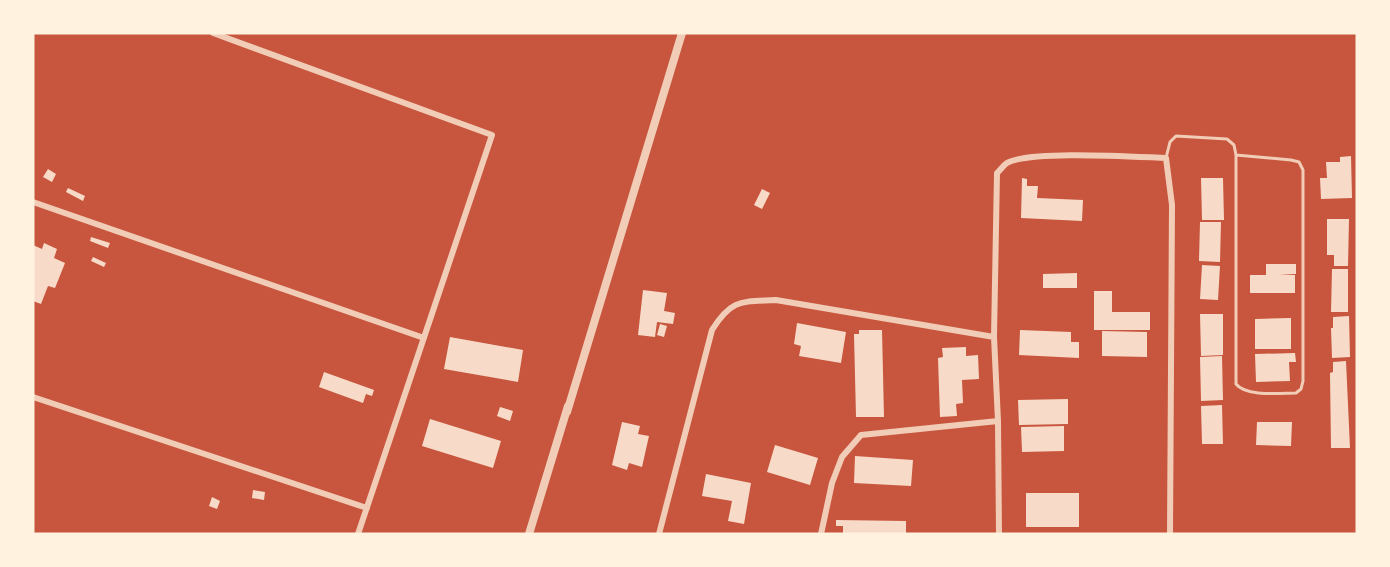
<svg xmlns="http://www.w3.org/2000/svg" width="1390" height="567" viewBox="0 0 1390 567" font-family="'Space Grotesk',sans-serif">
	<rect width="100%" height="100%" fill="#c8553d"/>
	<path fill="#f7dbc8" d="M1351 156 1352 198 1321 199 1320 178H1327L1326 162H1340V157Z
		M48 169 56 174 52 182 43 177Z
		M1022 178 1027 179V186H1038L1037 198 1083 200 1082 221 1021 218Z
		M1201 178H1223L1224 220H1202Z
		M68 188 85 196 83 201 66 192Z
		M762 189 770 193 762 209 754 205Z
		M1327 219H1349L1348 266H1334V255H1327Z
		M1200 222H1221L1220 262 1199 261Z
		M91 237 110 243 108 248 90 241Z
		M44 243 57 249 54 258 65 263 55 288 48 286 41 304 33 301V245L42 249Z
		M93 257 106 263 104 267 91 261Z
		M1266 264H1296V274H1279L1295 275V293H1250V275H1266Z
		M1202 265 1220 266 1218 300 1200 299Z
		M1332 269H1348V312H1331Z
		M1077 273V288H1043V274Z
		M643 290 667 293 664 311 675 313 673 324 657 322 655 337 638 335Z
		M1094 291H1112V312H1150V330H1094Z
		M1200 314H1223V355L1201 356Z
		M1349 316 1350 357 1332 358 1331 328H1333V317Z
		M1291 318V349H1255V319Z
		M797 323 846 332 841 363 799 356 801 346 794 344Z
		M660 324 667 326 664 337 657 335Z
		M859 330H882L884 417H856L854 334H859Z
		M1020 330 1071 332V342H1079V358L1019 355Z
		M1102 331 1147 332V357L1102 356Z
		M450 337 523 350 518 382 444 369Z
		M966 347V356L978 355 979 379 962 380 963 403 956 404 957 416 940 417 938 358 943 357 942 348Z
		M1295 353 1296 362H1289L1290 381 1256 382 1255 354Z
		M1222 356 1223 400 1201 401 1200 357Z
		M1346 361 1350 448H1331L1330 373 1333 372V362Z
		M324 372 374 390 372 396 366 394 363 403 319 387Z
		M1068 399V424L1019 425 1018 400Z
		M1222 405 1223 444H1202L1201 406Z
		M500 407 513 411 510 421 497 416Z
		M430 419 501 441 493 468 422 446Z
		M622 422 640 426 638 434 649 436 642 467 629 463 627 470 612 465Z
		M1257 422H1292L1291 446 1256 445Z
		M1064 426V451L1022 452 1021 427Z
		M775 445 818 458 810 485 767 472Z
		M855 456 913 460 911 486 854 483Z
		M706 474 751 483 744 524 728 521 732 501 702 496Z
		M253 490 265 492 264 500 252 498Z
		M1026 493H1079V527H1026Z
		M212 497 220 501 217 509 209 506Z
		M836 520 906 521V534H843V526H836Z"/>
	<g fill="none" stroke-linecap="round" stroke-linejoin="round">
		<path stroke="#f1ccb7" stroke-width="3" d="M1166 158 1170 142 1176 136 1227 139 1234 145 1236 155V384C1246 397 1281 393 1296 393L1301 389 1303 381V170L1299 162 1291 160 1236 155"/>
		<path stroke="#f1ccb7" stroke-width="6" d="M213 33 492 135 358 534
			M33 202 424 338
			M33 397 367 508
			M659 534 712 330C732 298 742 302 776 300L994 337
			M821 534 832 483 842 457 861 435 998 421
			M999 534 998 421 994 337 997 173C1000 170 1004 165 1007 163 1029 150 1137 157 1166 158L1172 205 1170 534"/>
		<path stroke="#f1ccb7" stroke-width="8" d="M567 412 682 33
			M529 534 568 406"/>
	</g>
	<rect width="1390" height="567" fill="none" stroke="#fff3e0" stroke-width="69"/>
</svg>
